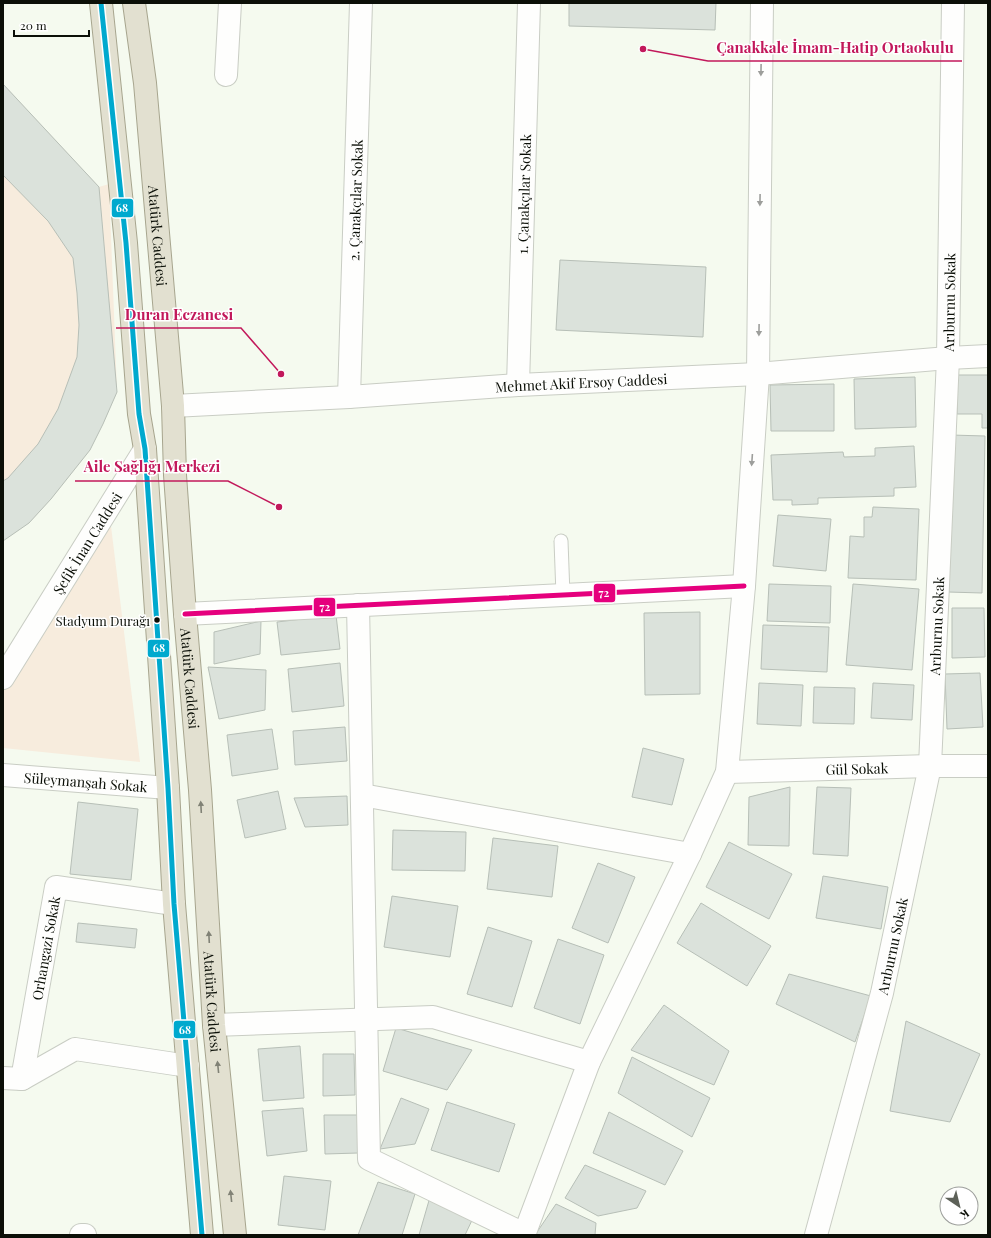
<svg xmlns="http://www.w3.org/2000/svg" width="991" height="1238" viewBox="0 0 991 1238" font-family="'Playfair Display',serif">
	<rect width="100%" height="100%" fill="#f5faef"/>
	<path fill="#f7ecdd" d="M3 84 99 187 109 184 117 392 103 424 90 450 51 499 29 523 3 541Z
		M110 518 140 762 3 748V692Z"/>
	<path fill="#dbe2db" stroke="#b7bfb7" d="M569 3H716L715 30 569 26Z
		M3 84 99 187 117 392 103 424 90 450 51 499 29 523 3 541V481L8 478 38 444 58 409 77 357 79 325 77 293 73 258 48 221 3 175Z
		M560 260 706 267 703 337 556 330Z
		M957 375H988V428H982V414H957Z
		M915 377 916 427 855 429 854 379Z
		M834 384V431H771L770 385Z
		M951 435 985 436 982 593 948 592Z
		M914 446 916 487 894 488V496L818 498V504L792 505V500H773L771 455 843 452 844 457 875 456V448Z
		M873 507 919 509 916 580 848 578 850 536 864 537V517H872Z
		M778 515 831 519 826 571 773 566Z
		M769 584 831 586 830 623 767 621Z
		M853 584 919 589 912 670 846 665Z
		M952 608H984L985 657 952 658Z
		M700 612V694L645 695 644 613Z
		M336 615 340 649 281 655 277 622Z
		M261 621 260 654 214 664V632Z
		M763 625 829 627 827 672 761 669Z
		M340 663 344 706 292 712 288 669Z
		M208 667 266 670 265 710 219 719Z
		M980 673 983 727 947 729 945 674Z
		M759 683 803 685 801 726 757 724Z
		M873 683 914 685 912 720 871 718Z
		M814 687 855 688 854 724 813 723Z
		M345 727 347 761 295 765 293 731Z
		M272 729 278 769 232 776 227 735Z
		M643 748 684 759 672 805 632 797Z
		M790 787 789 846 748 845 749 797Z
		M817 787 851 788 848 856 813 854Z
		M278 791 286 829 245 838 237 800Z
		M347 796 348 825 305 827 294 798Z
		M78 802 138 809 131 880 70 874Z
		M393 830 466 832 465 871 392 870Z
		M493 838 558 846 552 897 487 889Z
		M729 842 792 874 769 919 706 887Z
		M598 863 635 877 608 943 572 928Z
		M823 876 888 887 881 929 816 918Z
		M392 896 458 906 450 957 384 947Z
		M701 903 771 946 747 986 677 943Z
		M78 923 137 929 135 948 76 942Z
		M488 927 532 941 512 1007 467 994Z
		M558 939 604 955 580 1024 534 1008Z
		M789 974 871 996 855 1042 776 1004Z
		M664 1005 729 1051 714 1085 631 1050Z
		M906 1021 980 1054 950 1122 890 1111Z
		M396 1028 472 1050 447 1090 383 1071Z
		M300 1046 304 1098 263 1101 258 1049Z
		M323 1054H354L355 1095 323 1096Z
		M632 1057 710 1098 692 1137 618 1093Z
		M401 1098 429 1109 415 1144 380 1149Z
		M447 1102 515 1124 499 1172 431 1150Z
		M303 1108 307 1151 267 1156 262 1111Z
		M609 1112 683 1151 665 1185 593 1153Z
		M324 1115H358V1153L325 1154Z
		M585 1165 646 1191 637 1208 598 1216 565 1198Z
		M284 1176 331 1181 325 1230 278 1225Z
		M378 1182 415 1194 402 1235H358Z
		M430 1197 474 1216 465 1235H419Z
		M556 1204 596 1223 595 1235H535Z"/>
	<g fill="none" stroke-linecap="round" stroke-linejoin="round">
		<defs>
			<path id="service" d="M561 541 563 595"/>
			<g id="minor">
				<path d="M226 75 230 3"/>
				<path id="s1" d="M518 385 529 3"/>
				<path id="s2" d="M349 397 361 3"/>
				<path id="s3" d="M173 406 349 397 518 385 758 374 948 358 988 356"/>
				<path d="M358 605 369 1159 524 1234"/>
				<path d="M185 614 744 586"/>
				<path id="s4" d="M3 678 145 449"/>
				<path id="s5" d="M727 772 930 766H988"/>
				<path id="s6" d="M3 775 168 788"/>
				<path d="M362 795 690 854"/>
				<path d="M214 1025 433 1017 589 1062"/>
				<path d="M3 1078 22 1079 75 1049 188 1066"/>
				<path id="s7" d="M22 1079 56 887 174 904"/>
				<path d="M81 1235H85"/>
				<path d="M524 1235 589 1062 690 854 727 772 744 586 758 374 762 3"/>
				<path id="s8" d="M816 1235 882 993 930 766 948 358 953 3"/>
			</g>
			<g id="trunk">
				<path d="M101 3 126 243 139 414 145 449 168 788 174 904 202 1235"/>
				<path id="s9" d="M134 3 145 83 173 406 175 475 185 614 200 790 214 1025 235 1235"/>
			</g>
		</defs>
		<use href="#service" stroke="#c9cdc4" stroke-width="15"/>
		<use href="#minor" stroke="#c9cdc4" stroke-width="24"/>
		<use href="#trunk" stroke="#a7a58e" stroke-width="24"/>
		<use href="#service" stroke="#fefefd" stroke-width="13"/>
		<use href="#minor" stroke="#fefefd" stroke-width="22"/>
		<use href="#trunk" stroke="#e2e0d0" stroke-width="22"/>
		<defs>
			<path id="bus-1" d="M101 3 126 243 139 414 145 449 168 788 174 904 202 1235"/>
			<path id="bus-2" d="M185 614 744 586"/>
		</defs>
		<use href="#bus-1" stroke="#fff" stroke-width="8"/>
		<use href="#bus-2" stroke="#fff" stroke-width="8"/>
		<use href="#bus-1" stroke="#00a9ce" stroke-width="5"/>
		<use href="#bus-2" stroke="#e5007d" stroke-width="5"/>
	</g>
	<defs><path id="oneway-solid" d="M-6-.8H1V-3.2L6.5 0L1 3.2V.8H-6Z"/></defs>
	<g fill="#9d9e9b">
		<use href="#oneway-solid" transform="translate(761 70) rotate(91)"/>
		<use href="#oneway-solid" transform="translate(760 200) rotate(91)"/>
		<use href="#oneway-solid" transform="translate(759 330) rotate(91)"/>
		<use href="#oneway-solid" transform="translate(752 460) rotate(94)"/>
	</g>
	<g fill="#818276">
		<use href="#oneway-solid" transform="translate(201 807) rotate(-93)"/>
		<use href="#oneway-solid" transform="translate(209 937) rotate(-93)"/>
		<use href="#oneway-solid" transform="translate(218 1067) rotate(-96)"/>
		<use href="#oneway-solid" transform="translate(231 1196) rotate(-96)"/>
	</g>
	<circle fill="#0b0f07" stroke="#fff" stroke-width="1.5" cx="157" cy="620" r="3.5"/>
	<g text-anchor="middle" dominant-baseline="central" stroke-width="3" stroke-linejoin="round" paint-order="stroke">
		<g font-size="13" fill="#0b0f07" stroke="#fff" text-anchor="end">
			<text x="150" y="620">Stadyum Durağı</text>
		</g>
		<g font-size="14" fill="#0b0f07" stroke="#fff">
			<text stroke="none"><textPath href="#s1" startOffset="191">1. Çanakçılar Sokak</textPath></text>
			<text stroke="none"><textPath href="#s2" startOffset="197">2. Çanakçılar Sokak</textPath></text>
			<text stroke="none"><textPath href="#s9" startOffset="234">Atatürk Caddesi</textPath></text>
			<text stroke="none"><textPath href="#s8" startOffset="947">Arıburnu Sokak</textPath></text>
			<text stroke="none"><textPath href="#s3" startOffset="409">Mehmet Akif Ersoy Caddesi</textPath></text>
			<text stroke="none"><textPath href="#s4" startOffset="159">Şefik İnan Caddesi</textPath></text>
			<text stroke="none"><textPath href="#s8" startOffset="623">Arıburnu Sokak</textPath></text>
			<text stroke="none"><textPath href="#s9" startOffset="678">Atatürk Caddesi</textPath></text>
			<text stroke="none"><textPath href="#s5" startOffset="130">Gül Sokak</textPath></text>
			<text stroke="none"><textPath href="#s6" startOffset="83">Süleymanşah Sokak</textPath></text>
			<text stroke="none"><textPath href="#s8" startOffset="299">Arıburnu Sokak</textPath></text>
			<text stroke="none"><textPath href="#s7" startOffset="133">Orhangazi Sokak</textPath></text>
			<text stroke="none"><textPath href="#s9" startOffset="1002">Atatürk Caddesi</textPath></text>
		</g>
	</g>
	<path fill="none" stroke="#c2185b" stroke-width="1.5" d="M643 49L708 61H962M281 374L241 328H116M279 507L228 481H75"/>
	<g fill="#c2185b" stroke="#fff" stroke-width="1.5">
		<circle cx="643" cy="49" r="4"/>
		<circle cx="281" cy="374" r="4"/>
		<circle cx="279" cy="507" r="4"/>
	</g>
	<g font-size="15" text-anchor="middle" font-weight="bold" fill="#c2185b" stroke="#fff" stroke-width="3" stroke-linejoin="round" paint-order="stroke">
		<text x="835" y="53">Çanakkale İmam-Hatip Ortaokulu</text>
		<text x="179" y="320">Duran Eczanesi</text>
		<text x="152" y="472">Aile Sağlığı Merkezi</text>
	</g>
	<g stroke="#fff" stroke-width="1.5">
		<rect x="111" y="198" width="23" height="20" rx="4" fill="#00a9ce"/>
		<rect x="593" y="583" width="23" height="20" rx="4" fill="#e5007d"/>
		<rect x="313" y="597" width="23" height="20" rx="4" fill="#e5007d"/>
		<rect x="147" y="639" width="23" height="19" rx="4" fill="#00a9ce"/>
		<rect x="173" y="1020" width="23" height="19" rx="4" fill="#00a9ce"/>
	</g>
	<g font-size="11" text-anchor="middle" font-weight="bold" fill="#fff">
		<text x="122" y="212">68</text>
		<text x="604" y="597">72</text>
		<text x="325" y="611">72</text>
		<text x="159" y="652">68</text>
		<text x="185" y="1034">68</text>
	</g>
	<rect width="991" height="1238" fill="none" stroke="#0b0f07" stroke-width="8"/>
	<g transform="translate(959 1206) rotate(145)"><circle r="19" fill="#ffffff" stroke="#9d9f9c"/>
	<path d="M0-3L7 15L0 10L-7 15Z" fill="#5d6158"/>
	<text y="-6" font-size="11" font-weight="bold" text-anchor="middle" fill="#0b0f07">K</text>
	</g>
	<path d="M14 30v6h75v-6" fill="none" stroke="#0b0f07" stroke-width="2"/>
	<text x="20" y="30" font-size="12" fill="#0b0f07" stroke="#ffffff" stroke-width="3" paint-order="stroke">20 m</text>
</svg>
